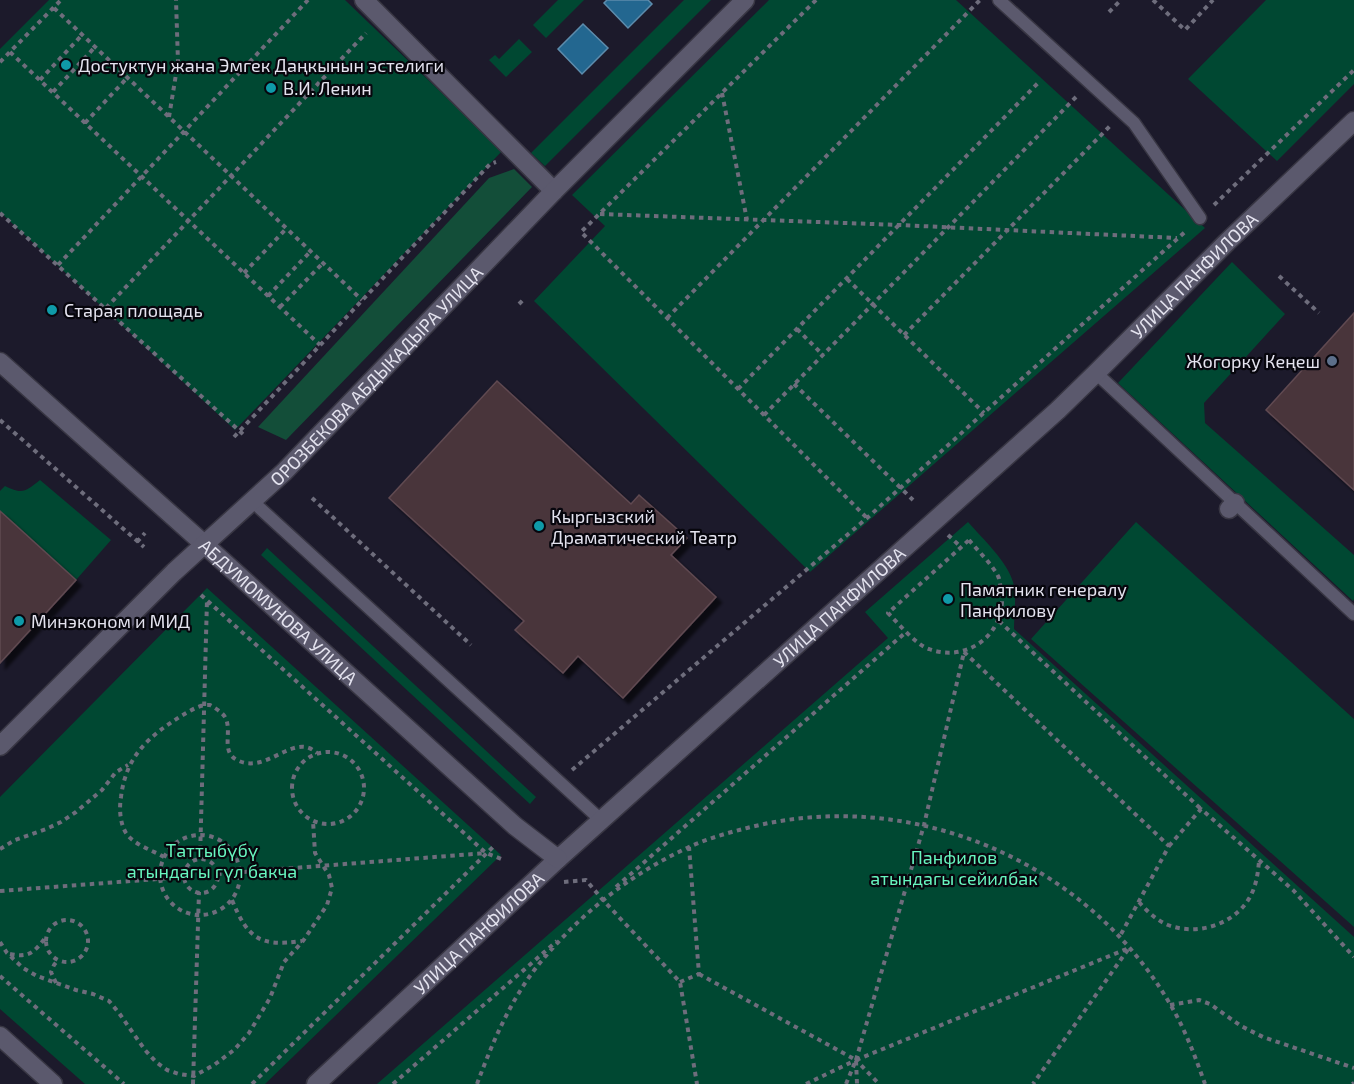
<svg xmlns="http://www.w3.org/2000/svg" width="1354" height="1084" viewBox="0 0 1354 1084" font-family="'Exo 2',sans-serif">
	<defs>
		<filter id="shadow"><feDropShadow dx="5.5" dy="5.5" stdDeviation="1.5" flood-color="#0009"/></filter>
	</defs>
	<rect width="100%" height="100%" fill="#1c1a2b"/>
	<path fill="#004832" d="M49 0H345L502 151 235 430 0 212V49Z
		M558 0H584L546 38 533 25Z
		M684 0H711L545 166 531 153Z
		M769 0H956L1205 228 810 572 534 301 605 226 572 195Z
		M1266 0H1354V84L1277 161 1188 79Z
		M519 39 532 52 506 77 489 60 495 55 499 59Z
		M1232 262 1285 314 1204 403 1205 423 1354 555V599L1353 601 1118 383Z
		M40 480 111 540 76 580 0 511V491L5 486C23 495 26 491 40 480Z
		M968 522C982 538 1007 561 1013 582 1017 596 1014 614 1014 629L1354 937V1084H377L888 638 865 612Z
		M1136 522 1354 719V927L1031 639Z
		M267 548 536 797 530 804 261 555Z
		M207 588 501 855 265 1084H85L0 1009V797Z"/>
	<path fill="#134e39" d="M514 169 532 187 286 440 258 427 489 178Z"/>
	<path fill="#236790" stroke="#5d8cac" stroke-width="1.5" d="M607 0H648L652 4 628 28 604 3Z
		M583 24 608 48 582 74 558 49Z"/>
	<path fill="#49343b" stroke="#604a51" stroke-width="1.5" filter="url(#shadow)" d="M1354 313V490L1266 410Z
		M497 381 631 504 639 495 687 538 671 555 716 597 623 698 578 656 563 673 515 630 524 621 389 498Z
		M0 511 76 580 0 663Z"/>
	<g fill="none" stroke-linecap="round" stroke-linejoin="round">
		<defs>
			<path id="service" d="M999 0 1134 123 1200 218
				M1096 373 1354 614
				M252 501 601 820"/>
			<g id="minor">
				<path d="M364 0 554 191"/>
				<path d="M1229 509 1235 503"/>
				<path id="s1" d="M316 1084 558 859 1058 410 1096 373 1227 242 1354 121"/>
			</g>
			<g id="tertiary">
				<path id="s2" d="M0 362 204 544 515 826 558 859"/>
				<path id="s3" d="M0 746 174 572 284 472 554 191 745 0"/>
			</g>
			<path id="secondary" d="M0 1036 53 1084"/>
		</defs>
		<use href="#service" stroke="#383643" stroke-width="15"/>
		<use href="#minor" stroke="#383643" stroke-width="21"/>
		<use href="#tertiary" stroke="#383643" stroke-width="21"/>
		<use href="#secondary" stroke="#383643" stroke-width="21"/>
		<path stroke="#6e6d7c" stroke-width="4" stroke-dasharray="4.5 4.5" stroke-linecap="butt" d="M816 0 581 232 867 518
			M1153 0 1185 30 1213 0
			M54 8 362 300
			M1109 12 1121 0
			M10 52 320 345
			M0 62 61 0
			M40 80 82 35
			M53 92 95 47
			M722 93 747 220
			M169 117 178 62 176 0
			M85 123 127 78
			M1214 205 1354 70
			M0 213 245 436
			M600 214 899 225 1177 238
			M58 265 308 0
			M244 273 286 229
			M1279 276 1319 313
			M847 279 984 413
			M268 296 311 251
			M519 304 524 299
			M280 307 323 263
			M106 308 366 33
			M667 318 980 0
			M797 329 823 355
			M904 335 1110 126
			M794 384 913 500
			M738 389 1039 82
			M764 415 1077 96
			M0 420 144 547
			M234 437 490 164 496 162
			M312 498 471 645
			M948 535 961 547
			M969 540C978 551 991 563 998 576 1000 580 1000 585 1001 589 1009 631 969 664 929 649 916 645 898 623 888 613Z
			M137 542 145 533
			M201 595 486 853 504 860
			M999 621 1201 809
			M964 652 1169 846 1120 936
			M292 788a36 36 0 1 1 72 0a36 36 0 1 1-72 0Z
			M572 770 867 518 1186 231
			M160 875a40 40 0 1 1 80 0a40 40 0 1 1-80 0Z
			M1169 846 1201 809 1293 890 1354 957
			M0 849 15 840 46 829 61 822 76 812 102 790 116 772 128 765
			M164 857C152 850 134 845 126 833 120 823 119 809 121 797 126 756 148 737 181 716 190 711 200 704 210 705 215 708 222 712 225 717 233 731 220 751 237 760 263 774 288 740 309 748 312 749 314 751 317 753
			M200 859 207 600
			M184 876a17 17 0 1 1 34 0a17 17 0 1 1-34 0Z
			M217 874 486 853
			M564 882 586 880 602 899 680 982 697 1084
			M616 887 906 632
			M0 891 184 877
			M232 900C248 939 260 947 302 941
			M1139 902C1147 911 1156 920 1168 925 1197 936 1234 925 1250 897 1256 886 1258 874 1259 861
			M46 941a21 21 0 1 1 42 0a21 21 0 1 1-42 0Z
			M0 942 7 953 23 968 37 976 76 990 93 994 109 1001 119 1013 145 1050 156 1062 167 1070 179 1074 194 1076 214 1065 234 1050 249 1033 270 998 284 962 303 941 327 905 332 888 329 875 315 853 313 821
			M10 954C30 958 34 952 46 937
			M699 974 856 1060
			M0 976 124 1084
			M680 982 699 974 689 847
			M56 983 51 972 54 965 58 960
			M1170 1005 1199 1000 1210 1004 1241 1026 1263 1037 1354 1068
			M856 1060 1129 948 1033 1084
			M856 1060 924 825 964 652
			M193 1084 199 892
			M252 1084 495 845
			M393 1084 557 941
			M477 1084C493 1041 511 999 539 964 580 914 629 875 687 848 706 839 727 833 747 828 909 786 1085 859 1170 1004 1185 1029 1195 1056 1205 1084
			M806 1084 856 1060 879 1084
			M846 1084 856 1060 857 1084
			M1352 1084 1354 1083"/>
		<use href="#service" stroke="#5b596d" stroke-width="12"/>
		<use href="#minor" stroke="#5b596d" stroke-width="18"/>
		<use href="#tertiary" stroke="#5b596d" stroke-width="18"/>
		<use href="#secondary" stroke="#5b596d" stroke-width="18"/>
	</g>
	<g fill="#0f9aa8" stroke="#07060d" stroke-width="2">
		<circle cx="66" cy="65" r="6"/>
		<circle cx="271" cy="88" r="6"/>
		<circle cx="52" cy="310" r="6"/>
		<circle cx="539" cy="526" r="6"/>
		<circle cx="948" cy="599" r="6"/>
		<circle cx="19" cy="621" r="6"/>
	</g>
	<circle fill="#5c6f8a" stroke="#07060d" stroke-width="2" cx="1332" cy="361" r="6"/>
	<g text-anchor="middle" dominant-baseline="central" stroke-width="4.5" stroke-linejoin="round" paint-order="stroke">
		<g font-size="18" fill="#e4e3ef" stroke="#07060d" text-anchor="start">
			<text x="78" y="65">Достуктун жана Эмгек Даңкынын эстелиги</text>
			<text x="283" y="88">В.И. Ленин</text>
			<text x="64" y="310">Старая площадь</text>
			<text x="1320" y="361" text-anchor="end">Жогорку Кеңеш</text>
			<text x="551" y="516">Кыргызский<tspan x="551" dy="21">Драматический Театр</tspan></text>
			<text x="960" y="589">Памятник генералу<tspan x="960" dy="21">Панфилову</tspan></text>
			<text x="31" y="621">Минэконом и МИД</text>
		</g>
		<g font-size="18" fill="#e4e3ef" stroke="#07060d">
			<text stroke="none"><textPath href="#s1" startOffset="1194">УЛИЦА ПАНФИЛОВА</textPath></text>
			<text stroke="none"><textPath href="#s3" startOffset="528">ОРОЗБЕКОВА АБДЫКАДЫРА УЛИЦА</textPath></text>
			<text stroke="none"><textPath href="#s1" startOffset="708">УЛИЦА ПАНФИЛОВА</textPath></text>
			<text stroke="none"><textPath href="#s2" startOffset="374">АБДУМОМУНОВА УЛИЦА</textPath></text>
			<text stroke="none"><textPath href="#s1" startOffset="222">УЛИЦА ПАНФИЛОВА</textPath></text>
		</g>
		<g font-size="18" fill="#67f6bf" stroke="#07060d">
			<text x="212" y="850">Таттыбүбү<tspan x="212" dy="21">атындагы гүл бакча</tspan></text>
			<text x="954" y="857">Панфилов<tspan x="954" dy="21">атындагы сейилбак</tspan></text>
		</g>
	</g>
</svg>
